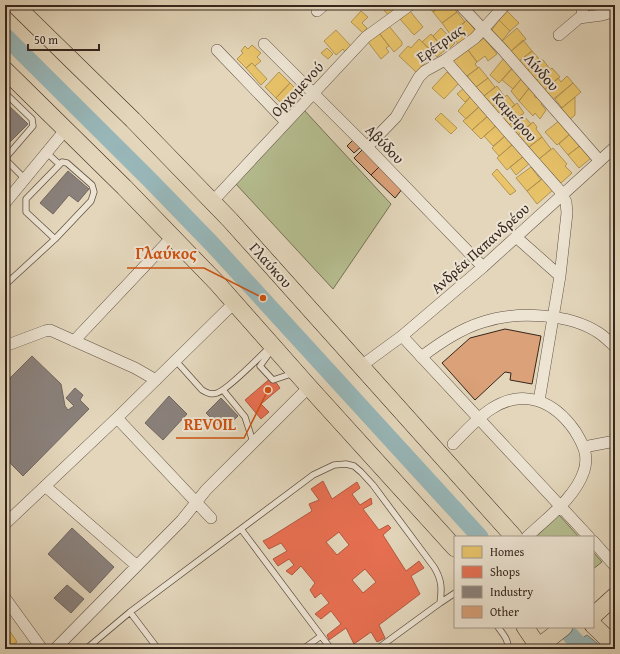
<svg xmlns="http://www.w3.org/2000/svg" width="620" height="654" viewBox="0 0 620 654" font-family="'Gentium Book Plus',serif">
	<rect width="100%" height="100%" fill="#e3d6bb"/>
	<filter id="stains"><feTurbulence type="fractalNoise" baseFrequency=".005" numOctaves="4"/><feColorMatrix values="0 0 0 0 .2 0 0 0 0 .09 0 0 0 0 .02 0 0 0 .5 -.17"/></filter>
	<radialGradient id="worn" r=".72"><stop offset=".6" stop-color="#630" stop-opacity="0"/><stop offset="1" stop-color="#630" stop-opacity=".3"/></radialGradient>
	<path fill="#b5bd8f" stroke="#767256" d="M304 110 391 204 333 289 235 183Z
		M559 515 579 537H535Z
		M593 552 602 562 593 569Z"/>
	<path fill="#98b7b9" stroke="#717d7b" d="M587 635 604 649H565Z"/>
	<path fill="#e9c46a" stroke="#b39553" d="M380 5H397L399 7 388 15Z
		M427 5H443L433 12Z
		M443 5H451L457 12 442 23 433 12Z
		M361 11 368 17 362 23 367 28 363 33 351 22Z
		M410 11 423 27 414 35 400 19Z
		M507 11 519 23 510 31 499 20Z
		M457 12 465 22 450 34 442 23Z
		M467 20 476 31 459 45 452 36 455 33 453 31Z
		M499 20 510 31 501 42 491 31Z
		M389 26 402 42V45L394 52 379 33Z
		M441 28 455 43 447 51 433 36Z
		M517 28 526 39 510 52 501 42Z
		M336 30 351 46 345 52 343 49 336 55 324 41Z
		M379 33 389 46 386 48 389 52 381 59 368 42Z
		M431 34 445 50 437 57 422 42Z
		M484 38 497 54 488 61 485 56 477 62 468 50Z
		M419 39 434 53 416 72 399 56 408 46 411 48Z
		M523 40 532 51 518 62 510 52Z
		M252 45 261 53 257 57 261 61 255 66 252 63 246 68 237 59 243 53 241 51 245 46 248 49Z
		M327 48 333 54 328 59 321 53Z
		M468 50 477 62 475 64 478 68 467 76 462 75 452 62Z
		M532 51 540 60 526 72 518 62Z
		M504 58 512 68 499 83 490 75Z
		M540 60H543L550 69 535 82 526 72Z
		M252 63 267 79 261 85 246 68Z
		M479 67 488 78 476 87 467 76Z
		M552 68 560 77 543 91 535 82Z
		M512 69 522 78 513 89 502 80Z
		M279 72 290 83 276 98 265 87Z
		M447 72 459 83 444 99 432 88Z
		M567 76 573 83 551 101 543 91 558 78 561 82Z
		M488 78 495 87 484 96 476 87Z
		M522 78 530 87 519 101 511 91Z
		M290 83 301 94 287 108 276 98Z
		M573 83 581 92 562 108 555 99Z
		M497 86 505 97 493 106 484 96Z
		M465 87 472 95 465 102 457 94Z
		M530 87 536 94 534 96 536 98 538 96 543 102 541 104 546 110 540 119 535 113 533 116 519 101Z
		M472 95 481 105 466 119 458 111Z
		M507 95 515 105 501 116 493 106Z
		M575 97V115L568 121 559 110Z
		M517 103 524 113 509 125 501 116Z
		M481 105 489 115 472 130 463 121Z
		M441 113 457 128 451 134 435 119Z
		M522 114 531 124 518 135 509 125Z
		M489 115 498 124 481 139 472 130Z
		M560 120 571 133 557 145 545 132Z
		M533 122 537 127 536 129 542 137 529 147 518 135Z
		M498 124 505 136 493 146 484 136Z
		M571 133 581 145 568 155 559 144Z
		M505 136 513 144 499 156 492 148Z
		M542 137 551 149 539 159 529 147Z
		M513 144 525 155 507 170 497 158Z
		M581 145 591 158 579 168 568 155Z
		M553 148 567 164 565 166 572 173 561 183 539 159Z
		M525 155 531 162 516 175 510 167Z
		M531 167 541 180 527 191 516 178Z
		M497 169 516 191 510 195 492 174Z
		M544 177 554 189 537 204 527 191Z
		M5 624 17 642 5 649Z"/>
	<path fill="#e76f51" stroke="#b25941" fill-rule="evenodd" d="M272 377 280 388 261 404 269 412 261 419 245 400Z
		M323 481 332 499 357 482 360 488 352 494 360 505 371 498 372 504 363 509 379 530 388 525 391 528 383 535 406 571 419 561 424 568 411 576 420 594 379 625 385 638 377 642 371 632 354 644 346 628 329 640 327 635 341 624 331 611 321 619 315 614 329 603 321 593 315 598 310 590 315 583 301 566 292 575 286 571 294 565 289 559 278 566 273 559 287 551 281 543 269 549 263 541 269 538 312 511 309 504 319 500 311 489ZM339 532 349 545 337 555 326 542ZM365 569 376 582 363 593 352 580Z"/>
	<path fill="#8a817c" stroke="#716660" d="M5 102 28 124 5 147Z
		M68 171 89 189 78 202 69 195 53 214 40 203Z
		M32 356 61 384 65 406 68 410 74 406 66 398 75 388 83 395 80 400 89 409 23 476 5 458V383Z
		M169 396 187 414 163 440 145 423Z
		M221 398 238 416 229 425 223 418 217 424 206 413Z
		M72 528 114 567 90 593 48 554Z
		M67 585 84 599 71 613 54 598Z"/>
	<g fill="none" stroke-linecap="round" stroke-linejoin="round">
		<path stroke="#98b7b9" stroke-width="17" d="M5 36 149 179 213 245 480 537
			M563 627 583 649"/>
	</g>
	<path fill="#dba179" stroke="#36261d" d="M354 139 362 146 354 153 347 146Z
		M363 149 380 166 371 175 354 158Z
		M380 166 403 188 395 198 371 175Z
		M505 329 541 336 532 384 510 380 511 373 505 372 475 400 442 363 470 338Z"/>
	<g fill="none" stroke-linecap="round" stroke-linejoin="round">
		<defs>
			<path id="lane" d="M5 93 32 119 33 126 8 155 6 160 25 179
				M47 153 59 164
				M62 162 67 163 92 185 94 192 91 201 55 239 26 212V199Z
				M5 285 55 239
				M273 348 260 366 273 380 294 373
				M176 361 202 390C207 393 211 395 217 393 229 389 260 356 271 346
				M223 390 245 417 253 442
				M241 529 331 649
				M498 627C503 634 509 640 508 649
				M86 649 130 612
				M158 649 130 612 313 475 334 465 346 464 354 466 361 472 373 485 434 567C442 580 442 589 440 603
				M303 649 321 636
				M377 649 440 603 455 593"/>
			<path id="street" d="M460 5 502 49 599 160
				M317 11 324 5
				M582 17 583 5
				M559 35 579 18 602 15 615 11
				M264 44 367 147 483 267
				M217 50 286 122
				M445 60 560 191 566 202 567 213 560 276 539 401
				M367 147 396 117 419 77 425 71 445 60 475 38 505 5
				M213 201 366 37 410 5
				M5 203 66 129
				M516 237 560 276
				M402 336 589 537
				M74 341 173 236
				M5 346 45 331 50 330 135 368 156 380
				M421 357C440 343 460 329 483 322 516 311 569 313 599 333 605 337 610 342 615 347
				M361 366 402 336 483 267 615 147
				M117 418 211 518
				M453 444C465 432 477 418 491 409 524 387 555 402 575 431 583 444 589 455 584 471 575 498 547 518 527 537
				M584 447 615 441
				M45 486 137 566
				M5 524 117 418 235 302
				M593 541 615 566
				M5 598 42 649
				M55 649 182 520 206 490 309 387"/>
			<path id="primary" d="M15 5 133 120 230 220 514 537
				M5 70 124 187 217 283 309 387 455 548
				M593 616 615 596
				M593 625 615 646
				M525 627 540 649
				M536 649 564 627"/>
		</defs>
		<use href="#lane" stroke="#615244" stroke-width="7"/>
		<use href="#street" stroke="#615244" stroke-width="12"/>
		<use href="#primary" stroke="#36261d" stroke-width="18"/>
		<use href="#lane" stroke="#ede4d3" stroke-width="5.5"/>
		<use href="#street" stroke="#ede4d3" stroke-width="11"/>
		<use href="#primary" stroke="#e3d6bb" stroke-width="17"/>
	</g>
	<g text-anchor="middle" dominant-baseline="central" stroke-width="4" stroke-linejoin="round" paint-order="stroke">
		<g font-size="15" fill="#36261d" stroke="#ede4d3">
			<text transform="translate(440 43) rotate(-35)">Ερέτριας</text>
			<text transform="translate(542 72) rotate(49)">Λίνδου</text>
			<text transform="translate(297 89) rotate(-47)">Ορχομενού</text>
			<text transform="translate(515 117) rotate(49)">Καμείρου</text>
			<text transform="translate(385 144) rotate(46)">Αβύδου</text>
			<text transform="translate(480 248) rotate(-42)">Ανδρέα Παπανδρέου</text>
			<text transform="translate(271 265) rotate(48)">Γλαύκου</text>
		</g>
	</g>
	<path fill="none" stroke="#cd510f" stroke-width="1.5" d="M263 298L204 268H127M268 390L244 438H176"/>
	<g fill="#cd510f" stroke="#ede4d3" stroke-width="1.5">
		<circle cx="263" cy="298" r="4"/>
		<circle cx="268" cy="390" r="4"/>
	</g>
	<g font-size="16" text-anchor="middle" font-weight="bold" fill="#cd510f" stroke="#ede4d3" stroke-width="4" stroke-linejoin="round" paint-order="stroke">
		<text x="166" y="259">Γλαύκος</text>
		<text x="210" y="430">REVOIL</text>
	</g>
	<rect width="620" height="654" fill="none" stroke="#e3d6bb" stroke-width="20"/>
	<rect x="6" y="6" width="608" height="642" fill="none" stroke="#36261d" stroke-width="2"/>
	<rect x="10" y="10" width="600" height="634" fill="none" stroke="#36261d"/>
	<rect x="454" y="536" width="140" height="92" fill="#ede4d3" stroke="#a4988a"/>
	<rect x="462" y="546" width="20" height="12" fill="#e9c46a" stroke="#a4988a"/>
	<text x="490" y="556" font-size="12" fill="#36261d">Homes</text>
	<rect x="462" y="566" width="20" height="12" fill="#e76f51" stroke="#a4988a"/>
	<text x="490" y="576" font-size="12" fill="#36261d">Shops</text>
	<rect x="462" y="586" width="20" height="12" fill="#8a817c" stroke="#a4988a"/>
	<text x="490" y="596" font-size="12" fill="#36261d">Industry</text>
	<rect x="462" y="606" width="20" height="12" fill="#dba179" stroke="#a4988a"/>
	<text x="490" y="616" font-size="12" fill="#36261d">Other</text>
	<path d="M28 44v6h71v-6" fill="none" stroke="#36261d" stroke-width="2"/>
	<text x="34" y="44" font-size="12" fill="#36261d" stroke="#ede4d3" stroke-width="3" paint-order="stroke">50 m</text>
	<rect width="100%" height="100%" filter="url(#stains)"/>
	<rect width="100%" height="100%" fill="url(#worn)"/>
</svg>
